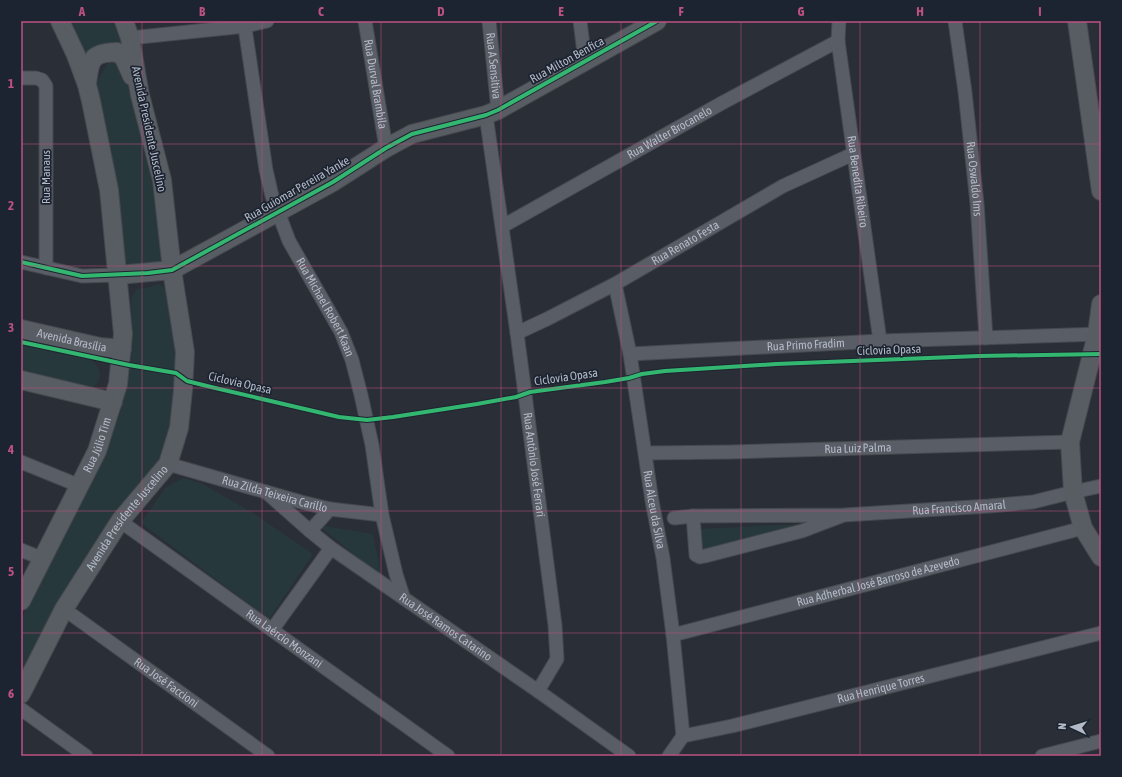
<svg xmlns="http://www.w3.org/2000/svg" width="1122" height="777" viewBox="0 0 1122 777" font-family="'Asap Condensed',sans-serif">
	<rect width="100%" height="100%" fill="#2a2e36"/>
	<path fill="#27383c" d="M72 21H116L126 48 86 61 85 53Z
		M116 60 128 67 151 168 164 265 134 271 126 264 96 91 98 80 108 62Z
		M158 284 166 288 171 297 180 388 164 463 21 685V620L104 457 120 412 131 361 132 337 131 301 132 296 137 289 150 287Z
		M21 342 90 359C101 368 104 377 93 388L21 379Z
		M183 478 201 483 253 513 313 554 269 619 141 523 165 488Z
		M797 524 699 555 698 529Z
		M318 525 373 534 381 576Z"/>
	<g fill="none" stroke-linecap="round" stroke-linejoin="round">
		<defs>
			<g id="street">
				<path id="s1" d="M244 21 266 170 272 196 289 241 341 332 352 360 361 395 372 445 382 515 396 574 403 596"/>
				<path id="s2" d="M365 21 386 148"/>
				<path id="s3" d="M489 21 498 110"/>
				<path d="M580 21 585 61"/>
				<path id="s4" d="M839 21 838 41 880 341"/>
				<path id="s5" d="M955 21 965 92 977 203 986 338"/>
				<path d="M130 38 246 26 267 21"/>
				<path d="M21 78H36L42 80 46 86V268"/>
				<path id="s6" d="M486 115 517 333 555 625 557 659 538 691"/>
				<path id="s7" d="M503 226 722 103 838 41"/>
				<path d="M21 262 82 276 118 275"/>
				<path id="s8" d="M615 284 630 354 652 501 663 558 673 635 683 736"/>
				<path id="s9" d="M517 333 547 319 615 284 783 186 853 154"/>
				<path id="s10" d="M630 354 880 341 1101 334"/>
				<path id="s11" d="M646 453 731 452 1070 442"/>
				<path d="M21 462 80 486"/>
				<path id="s12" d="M168 464 301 502 330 509 382 515"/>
				<path id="s13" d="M266 492 310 531 331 548 538 691 629 756"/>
				<path id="s14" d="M844 515 802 531 705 556 700 557 696 555 693 516 844 515 989 506 1033 502 1073 492 1101 486"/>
				<path d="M674 518 693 516"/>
				<path id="s15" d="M120 521 448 756"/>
				<path d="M310 531 330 509"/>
				<path d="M21 550 43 559"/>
				<path id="s16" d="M64 609 268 756"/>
				<path d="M272 630 331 548"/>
				<path id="s17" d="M673 635 1083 528"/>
				<path d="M21 709 86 756"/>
				<path id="s18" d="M669 756 683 736 732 726 1101 633"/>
				<path d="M1042 756 1101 741"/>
			</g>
			<g id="secondary">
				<path d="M1077 21 1101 191"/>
				<path d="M87 84C90 60 90 53 117 52L124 58 132 76"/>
				<path d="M118 275 172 270 333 182 386 148 412 134 486 115 498 110 657 21"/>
				<path d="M1101 304 1097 334 1070 442 1073 492 1083 528 1101 557"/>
				<path id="s19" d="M21 329 100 347 122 349"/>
				<path d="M21 380 113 402"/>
				<path id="s20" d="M21 601 97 451 118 384 123 334 109 190 91 101 87 85 76 55 60 21"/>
				<path id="s21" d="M21 694 64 609 120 521 168 464 179 428 183 390 185 352 172 270 162 180 140 95 130 38 124 21"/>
			</g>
		</defs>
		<use href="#street" stroke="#46494f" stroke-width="15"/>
		<use href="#secondary" stroke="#46494f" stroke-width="20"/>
		<use href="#street" stroke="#595d65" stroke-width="13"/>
		<use href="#secondary" stroke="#585c63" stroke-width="18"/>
		<defs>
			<path id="cycleway" d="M21 262 82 276 148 273 172 270 333 182 386 148 412 134 486 115 498 110 657 21
				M21 342 129 365 176 373 187 381 211 387 339 417 367 420 393 417 477 404 516 397 530 392 605 382 629 378 642 374 665 371 776 364 979 356 1101 354"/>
		</defs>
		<use href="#cycleway" stroke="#1d2431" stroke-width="6"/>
		<use href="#cycleway" stroke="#33b770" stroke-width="4"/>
	</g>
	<path fill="none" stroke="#bd5181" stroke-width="1" stroke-opacity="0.55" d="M142 21V756M262 21V756M381 21V756M501 21V756M621 21V756M741 21V756M860 21V756M980 21V756M21 144H1101M21 266H1101M21 388H1101M21 511H1101M21 633H1101"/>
	<g text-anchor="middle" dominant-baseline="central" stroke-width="3.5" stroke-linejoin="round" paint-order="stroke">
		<g font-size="12" fill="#b3bac7" stroke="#1d2431">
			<text transform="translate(567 60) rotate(-29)">Rua Milton Benfica</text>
			<text stroke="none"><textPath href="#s3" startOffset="45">Rua A Sensitiva</textPath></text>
			<text stroke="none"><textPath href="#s2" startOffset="64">Rua Durval Brambila</textPath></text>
			<text transform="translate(149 129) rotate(78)">Avenida Presidente Juscelino</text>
			<text stroke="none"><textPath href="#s7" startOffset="191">Rua Walter Brocanelo</textPath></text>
			<text transform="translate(46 177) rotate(-90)">Rua Manaus</text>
			<text stroke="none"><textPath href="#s5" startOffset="159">Rua Oswaldo Ims</textPath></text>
			<text stroke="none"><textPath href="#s4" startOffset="162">Rua Benedita Ribeiro</textPath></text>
			<text transform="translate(297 189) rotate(-30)">Rua Guiomar Pereira Yanke</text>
			<text stroke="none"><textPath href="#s9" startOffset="191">Rua Renato Festa</textPath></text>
			<text stroke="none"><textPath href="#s1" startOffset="301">Rua Michael Robert Kaan</textPath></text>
			<text stroke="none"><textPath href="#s19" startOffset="52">Avenida Brasília</textPath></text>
			<text stroke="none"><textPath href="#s10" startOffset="176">Rua Primo Fradim</textPath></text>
			<text transform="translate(889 350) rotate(-2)">Ciclovia Opasa</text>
			<text transform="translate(566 377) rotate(-8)">Ciclovia Opasa</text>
			<text transform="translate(240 383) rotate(13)">Ciclovia Opasa</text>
			<text stroke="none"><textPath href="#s20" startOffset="174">Rua Júlio Tim</textPath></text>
			<text stroke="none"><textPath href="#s11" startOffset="212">Rua Luiz Palma</textPath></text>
			<text stroke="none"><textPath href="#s6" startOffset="353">Rua Antônio José Ferrari</textPath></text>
			<text stroke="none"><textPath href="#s12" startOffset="111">Rua Zilda Teixeira Carillo</textPath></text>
			<text stroke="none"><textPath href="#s14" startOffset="460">Rua Francisco Amaral</textPath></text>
			<text stroke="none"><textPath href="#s8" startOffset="229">Rua Alceu da Silva</textPath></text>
			<text stroke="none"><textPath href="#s21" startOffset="206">Avenida Presidente Juscelino</textPath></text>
			<text stroke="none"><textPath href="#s17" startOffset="212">Rua Adherbal José Barroso de Azevedo</textPath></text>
			<text stroke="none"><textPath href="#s13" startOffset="225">Rua José Ramos Catarino</textPath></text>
			<text stroke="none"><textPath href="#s15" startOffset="202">Rua Laércio Monzani</textPath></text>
			<text stroke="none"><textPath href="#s16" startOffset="126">Rua José Faccioni</textPath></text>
			<text stroke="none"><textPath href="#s18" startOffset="228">Rua Henrique Torres</textPath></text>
		</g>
	</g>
	<rect width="1122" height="777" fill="none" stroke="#1d2431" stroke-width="44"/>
	<g transform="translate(1072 727) rotate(274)" stroke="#1d2431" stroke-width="3" paint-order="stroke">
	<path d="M0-3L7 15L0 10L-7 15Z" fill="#b3bac7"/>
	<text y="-6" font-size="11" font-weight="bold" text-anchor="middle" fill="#b3bac7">N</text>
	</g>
	<rect x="22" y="22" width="1078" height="733" fill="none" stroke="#bd5181" stroke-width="1.5"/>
	<g font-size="13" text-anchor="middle" font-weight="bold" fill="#bd5181">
		<text x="82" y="16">A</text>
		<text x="202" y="16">B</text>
		<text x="321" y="16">C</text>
		<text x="441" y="16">D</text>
		<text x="561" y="16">E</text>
		<text x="681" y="16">F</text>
		<text x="801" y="16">G</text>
		<text x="920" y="16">H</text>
		<text x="1040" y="16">I</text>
		<text x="11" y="88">1</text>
		<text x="11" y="210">2</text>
		<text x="11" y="332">3</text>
		<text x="11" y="454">4</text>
		<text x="11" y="576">5</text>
		<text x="11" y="698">6</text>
	</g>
</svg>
